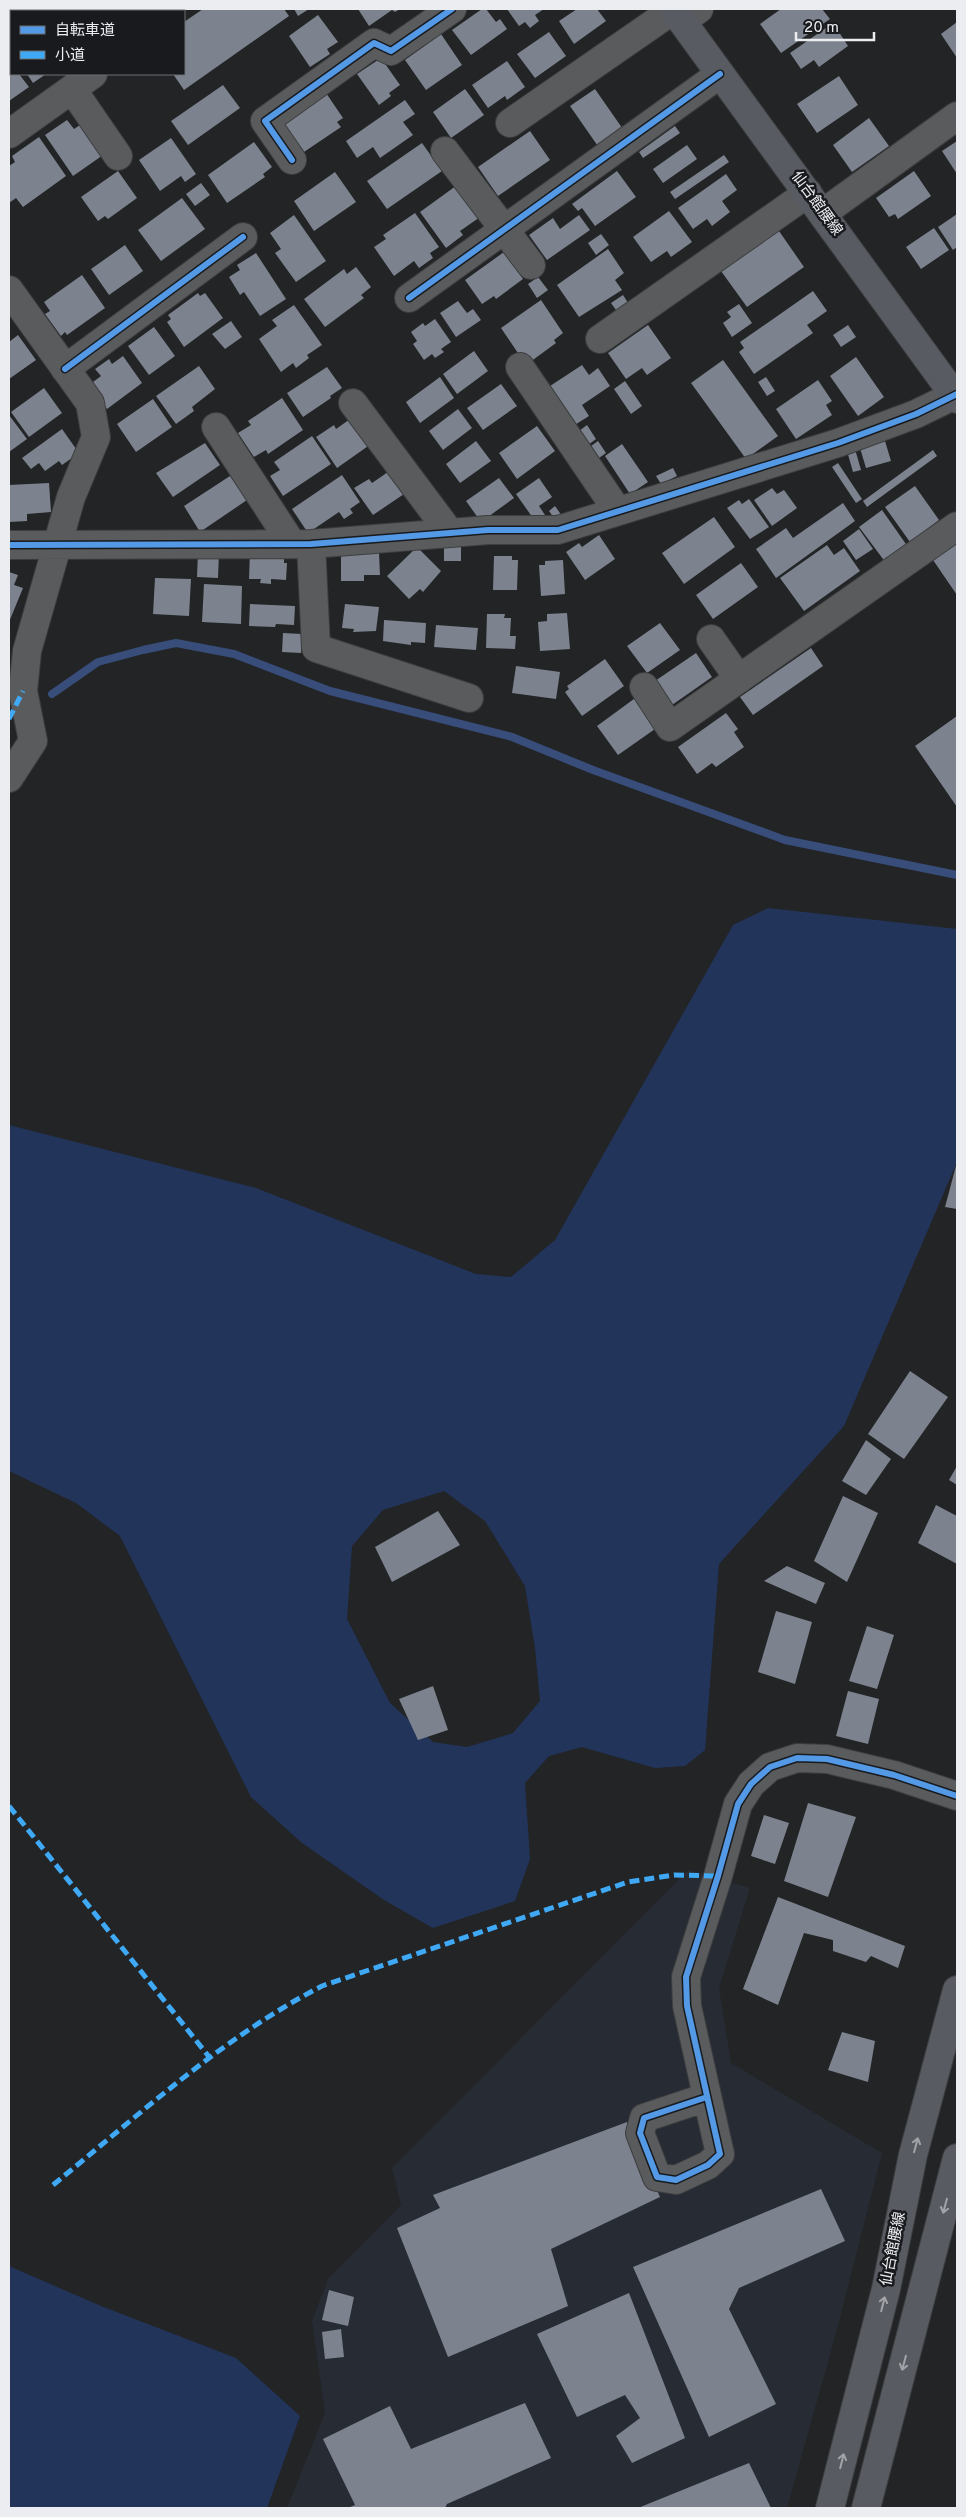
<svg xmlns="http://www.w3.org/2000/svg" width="966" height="2517" viewBox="0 0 966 2517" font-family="Overpass,'Noto Sans JP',sans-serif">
	<rect width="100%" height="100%" fill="#222426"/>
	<path fill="#272c34" d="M688 1870 750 1888 719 1988 731 2063 882 2153 838 2326 787 2508H287L325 2413 312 2321 328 2279 401 2205 392 2168Z"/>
	<path fill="#23345a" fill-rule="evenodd" d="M768 908 957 929V1162L844 1426 719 1564 705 1750 685 1766 655 1768 582 1747 549 1756 525 1783 530 1859 515 1901 433 1928 384 1900 302 1843 251 1797 120 1536 76 1503 9 1471V1125L256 1188 476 1274 511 1277 555 1240 733 925ZM444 1491 485 1521 525 1586 535 1648 540 1701 513 1733 467 1747 433 1742 390 1703 347 1619 352 1546 383 1510Z
		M9 2266 101 2306 236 2358 300 2416 267 2508H9Z"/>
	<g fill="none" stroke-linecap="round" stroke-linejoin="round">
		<path stroke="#384d79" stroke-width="8" d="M52 694 98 662 143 650 176 643 234 654 330 691 512 737 593 770 785 840 957 875"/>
	</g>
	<path fill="#7c838e" d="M9 9H43L45 11H11V34L9 36Z
		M203 9H284L289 16 184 90 173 74H184V22Z
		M294 9H309L298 16Z
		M358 9H400L395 12 392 10 369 26Z
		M482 9H486L496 22 500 19 507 29 471 55 452 30Z
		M507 9H544L535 15 539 21 530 28 525 22 519 26Z
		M577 9H597L606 21 574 44 559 21Z
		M781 9H822L830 19 781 53 760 24Z
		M318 15 338 42 327 49 330 54 310 67 289 36Z
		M957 22V58L941 34Z
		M833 23 848 46 819 67 814 60 801 69 790 53Z
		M549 32 566 56 535 78 517 54Z
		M441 34 462 65 426 90 405 60Z
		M381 58 400 85 389 93 391 96 379 105 357 74Z
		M9 59 11 62V74H19L29 87 9 101Z
		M507 61 525 87 507 100 505 96 488 108 472 85Z
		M27 74H46L33 83Z
		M839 76 858 105 817 133 797 104Z
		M223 85 240 108 188 145 171 121Z
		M465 89 484 115 451 138 433 112Z
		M595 89 627 135 602 152 570 106Z
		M326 93 343 118 337 122 341 127 301 154 280 125Z
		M405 100 415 114 403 122 413 135 380 158 373 147 357 158 346 141Z
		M869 118 889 146 852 172 833 145Z
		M67 120 74 129 80 125 85 133 90 129 106 153 73 176 45 135Z
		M675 126 680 133 643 158 639 152Z
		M530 131 550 160 498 196 478 167Z
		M39 137 66 176 23 207 16 198 9 203V166L15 162 12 156Z
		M171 138 196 174 185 182 181 176 160 191 139 160Z
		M957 141V174L942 151Z
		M254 142 272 167 263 174 265 177 227 203 208 175Z
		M422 143 442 171 387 209 367 181Z
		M687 145 697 159 663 183 653 169Z
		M724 155 729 162 675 199 670 192Z
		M118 171 137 198 108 219 105 216 98 221 81 197Z
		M617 171 636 197 595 226 582 208 578 211 572 204Z
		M914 171 931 196 898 219 895 214 889 217 876 198Z
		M335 172 356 202 314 231 294 201Z
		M726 174 737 190 722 201 730 212 712 226 707 219 693 229 678 208Z
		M201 183 210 195 195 206 186 194Z
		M460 183 483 215 460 231 463 235 446 248 420 212Z
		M182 198 205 229 161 261 138 230Z
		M669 211 692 242 671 257 667 251 651 262 633 237Z
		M415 213 439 247 430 253 433 258 419 268 414 261 394 276 374 247 386 239 383 235Z
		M957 214V247L953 250 938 227Z
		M294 215 326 261 296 282 275 253 281 249 270 233Z
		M579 215 590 230 547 260 529 235 553 218 560 229Z
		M934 228 949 250 921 269 906 247Z
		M779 231 804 267 747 307 721 271Z
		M601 234 609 245 596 255 588 243Z
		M125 245 143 271 109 295 91 269Z
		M608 249 624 273 615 280 622 290 579 317 557 285Z
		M504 252 523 279 496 299 494 296 482 304 465 280Z
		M256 253 286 299 260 316 244 292 240 295 229 277 240 270 237 265Z
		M356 267 371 287 361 295 364 298 325 327 304 299 344 269 347 274Z
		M82 275 105 308 67 335 65 332 61 336 45 314 50 311 44 302Z
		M538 277 548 290 537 298 528 284Z
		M813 291 827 311 807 325 813 333 754 374 739 352 744 348 740 342Z
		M198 293 200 296 205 293 223 318 184 347 167 322 171 319 168 315Z
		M623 295 632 309 621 317 611 303Z
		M541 300 563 333 554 340 556 343 526 365 501 328Z
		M458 301 467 313 473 309 481 320 456 337 440 313Z
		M739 304 752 323 732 337 723 323 731 317 727 312Z
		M294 305 322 345 307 355 309 358 296 368 293 363 281 372 259 339 277 326 272 320Z
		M435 319 451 342 441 349 444 352 435 358 432 354 424 360 413 344 417 341 411 332 423 323 425 326Z
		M231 321 242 337 225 349 212 334Z
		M648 325 671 358 647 375 642 368 626 379 608 353Z
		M848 325 856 337 841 347 833 335Z
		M154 327 175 356 149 375 128 346Z
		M18 335 36 360 9 379V342Z
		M474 351 488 371 457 394 443 374Z
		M123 356 142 383 107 409 89 385 101 376 95 369 109 359 112 364Z
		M856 357 884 397 858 416 830 376Z
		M723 360 778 436 746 459 691 383Z
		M582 365 589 375 598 368 610 386 582 405 589 416 570 428 544 390Z
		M199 366 215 389 192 407 194 411 176 424 156 396Z
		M327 367 342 388 330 396 331 398 303 417 287 393Z
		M440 377 454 398 420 423 406 402Z
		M766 377 775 391 767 396 758 382Z
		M818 380 832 401 826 405 832 415 796 439 776 409Z
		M625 381 642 406 631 414 614 389Z
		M501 384 517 406 483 430 467 408Z
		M44 388 62 413 29 437 11 412Z
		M282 398 303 430 268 454 266 450 254 457 238 433 251 425 248 421Z
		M153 399 172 427 136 452 117 424Z
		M458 409 472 428 443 450 429 431Z
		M9 415 27 439 9 452Z
		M353 417 371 444 337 468 316 437 334 425 336 429Z
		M587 425 596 439 588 445 579 431Z
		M537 426 555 451 517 479 499 453Z
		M62 429 79 453 62 465 59 461 45 471 39 463 31 469 22 458Z
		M312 436 331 464 283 496 270 476 280 470 274 462Z
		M476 441 491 461 460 483 446 464Z
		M598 441 606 453 599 458 591 446Z
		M885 441 891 461 866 468 860 448Z
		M205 443 220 465 173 497 156 473Z
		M622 444 648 482 630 494 605 456Z
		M855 449 861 470 853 472 847 451Z
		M933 450 937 456 867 507 863 501Z
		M838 463 862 499 856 503 832 467Z
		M673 468 677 476 661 484 656 476Z
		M388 472 404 494 373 515 354 488 369 479 372 483Z
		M342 475 360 502 350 509 353 513 344 519 339 512 308 533 292 509Z
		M230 476 247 500 200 532 184 506Z
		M499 478 514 498 481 522 466 501Z
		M539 478 552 497 539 506 545 515 535 521 516 494Z
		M49 483 51 512 27 514V521L9 522V485Z
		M915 486 939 520 910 542 885 507Z
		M772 488 777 494 784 490 797 508 772 526 754 500Z
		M749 499 769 527 750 539 727 508 739 500 742 504Z
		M843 503 855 521 776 578 756 549 786 528 793 538Z
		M555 506 562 516 556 521 549 511Z
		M882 510 908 547 886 563 859 527Z
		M714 517 735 547 684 584 662 553Z
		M859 529 873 549 856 560 843 541Z
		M599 535 615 559 585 580 566 552 579 543 582 547Z
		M444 543H461V561H444Z
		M957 543V595L933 560Z
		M827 545 834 555 844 548 860 571 804 611 780 578Z
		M417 547 441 571 423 592 420 589 409 599 387 576Z
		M250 550 284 554V563H287L286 580 271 579V584L260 583 261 579H249Z
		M198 552H219L218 578 197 577Z
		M341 553H379L380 575H364V581H341Z
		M494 556H512V560H518L517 590H493Z
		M563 560 565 594 541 596 539 565H545V561Z
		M741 563 758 587 713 619 696 595Z
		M9 572 18 575 14 585 23 588 9 622Z
		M155 578 191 579 189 616 153 614Z
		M204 584 242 586 241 624 202 622Z
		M250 604 295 606 294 625 276 624 275 627 249 626Z
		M345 604 379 607 376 631 353 632 354 629 342 628Z
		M567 613 570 649 540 651 538 622 547 621V614Z
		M487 614H505L504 618H511L510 636H516L515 649 486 648Z
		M384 620 426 623 425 643 411 642V645L383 641Z
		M660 623 680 650 647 673 627 646Z
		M436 625 478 628 476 650 434 647Z
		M283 633 302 634 301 653 282 652Z
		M811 648 823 666 753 715 740 697Z
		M696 653 712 677 672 705 655 681Z
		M605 659 624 686 582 716 565 692 569 689 567 686Z
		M516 666 560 672 556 699 512 693Z
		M638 696 655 720 651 723 655 729 618 755 597 726Z
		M726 713 738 729 734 732 744 747 716 767 712 763 697 774 678 747Z
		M957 716V807L915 746Z
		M957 1162V1209L945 1207Z
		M910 1371 948 1397 904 1459 868 1434Z
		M866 1440 891 1459 866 1495 842 1481Z
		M957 1466V1485L949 1480Z
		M843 1496 878 1513 847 1582 814 1561Z
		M936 1505 957 1516V1564L918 1543Z
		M438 1511 460 1545 392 1582 375 1547Z
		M787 1566 825 1583 816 1604 764 1581Z
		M776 1611 812 1622 795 1684 758 1672Z
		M867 1626 894 1635 877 1689 849 1681Z
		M433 1686 448 1730 418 1740 399 1699Z
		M848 1691 879 1699 868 1744 836 1736Z
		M808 1803 856 1817 828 1897 784 1881Z
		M764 1815 789 1823 775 1864 751 1856Z
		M778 1897 905 1946 898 1968 871 1956 866 1962 833 1951V1940L804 1933 778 2005 743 1989Z
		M842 2032 875 2041 868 2082 828 2070Z
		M627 2122 660 2197 551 2249 568 2306 448 2357 397 2228 440 2208 433 2195Z
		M821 2189 845 2241 739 2288 729 2309 776 2404 709 2437 633 2267Z
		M329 2290 354 2297 348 2326 322 2320Z
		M629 2293 685 2438 632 2463 616 2436 640 2418 625 2395 577 2417 537 2334Z
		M341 2329 344 2357 325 2359 322 2332Z
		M525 2403 551 2458 447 2504 445 2508H348L355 2505 323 2439 390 2406 411 2449Z
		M749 2463 771 2508H638Z"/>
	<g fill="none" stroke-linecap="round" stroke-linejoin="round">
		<defs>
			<path id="minor" d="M105 9 107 11
				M682 21 699 9
				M72 89 118 156
				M510 123 673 10
				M9 134 93 74
				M445 151 531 265
				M292 160 265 121 374 43 391 51 452 9
				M823 213 957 116
				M9 290 90 403 96 437 71 497 27 651 23 691 33 741 9 778
				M409 298 720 74
				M600 339 808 193
				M520 367 617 510
				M65 369 243 237
				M353 403 450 533
				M216 427 292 544
				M311 544 316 648 469 698
				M9 545 311 544 488 530H558L838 443 916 414 957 394
				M711 639 739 679
				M644 687 670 727 957 526
				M707 2097 644 2118 640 2133 657 2177 676 2180 708 2165 720 2154 687 2006 686 1977 718 1876 738 1804 751 1784 770 1767 797 1758 827 1759 894 1775 957 1796"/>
			<path id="major" d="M673 9 957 399
				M830 2508 886 2289 913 2155 957 1990
				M866 2508 957 2158"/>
		</defs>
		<use href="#minor" stroke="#3d3e40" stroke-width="30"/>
		<use href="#major" stroke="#3d3e40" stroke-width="30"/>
		<use href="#minor" stroke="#5a5b5c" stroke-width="28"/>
		<use href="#major" stroke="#585b61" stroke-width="28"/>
		<path stroke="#3fa9f5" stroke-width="5" stroke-dasharray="10 5" stroke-linecap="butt" d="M9 719 23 691
			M9 1806 210 2058
			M53 2185C139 2115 223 2037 322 1986L628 1882 674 1875 718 1876"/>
		<defs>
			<path id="cycleway" d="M292 160 265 121 374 43 391 51 452 9
				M409 298 720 74
				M65 369 243 237
				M9 545 311 544 488 530H558L838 443 916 414 957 394
				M707 2097 644 2118 640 2133 657 2177 676 2180 708 2165 720 2154 687 2006 686 1977 718 1876 738 1804 751 1784 770 1767 797 1758 827 1759 894 1775 957 1796"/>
		</defs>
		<use href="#cycleway" stroke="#181a1e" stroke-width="9"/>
		<use href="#cycleway" stroke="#5399e6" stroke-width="6"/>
	</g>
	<defs><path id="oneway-shaft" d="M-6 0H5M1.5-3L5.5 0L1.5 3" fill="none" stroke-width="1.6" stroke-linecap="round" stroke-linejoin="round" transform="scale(1.25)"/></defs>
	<g stroke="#a2a4a8">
		<use href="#oneway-shaft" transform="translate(916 2145) rotate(-75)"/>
		<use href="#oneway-shaft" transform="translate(945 2206) rotate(105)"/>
		<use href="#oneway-shaft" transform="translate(883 2304) rotate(-76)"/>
		<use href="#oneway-shaft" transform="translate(904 2363) rotate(105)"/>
		<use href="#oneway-shaft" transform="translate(842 2461) rotate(-76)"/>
	</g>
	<g text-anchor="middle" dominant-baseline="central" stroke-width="5" stroke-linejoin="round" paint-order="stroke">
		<g font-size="15" fill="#ecedf0" stroke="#181a1e">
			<text transform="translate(816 204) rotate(54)">仙台館腰線</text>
			<text transform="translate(894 2249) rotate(-79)">仙台館腰線</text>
		</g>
	</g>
	<rect width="966" height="2517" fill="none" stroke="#ecedf0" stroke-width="20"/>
	<rect x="10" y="10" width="175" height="65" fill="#181a1e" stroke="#6d6e72"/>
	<rect x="20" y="26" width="25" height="8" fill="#5399e6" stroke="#6d6e72"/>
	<text x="55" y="35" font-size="15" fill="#ecedf0">自転車道</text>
	<rect x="20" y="51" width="25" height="8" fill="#3fa9f5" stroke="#6d6e72"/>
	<text x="55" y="60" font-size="15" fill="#ecedf0">小道</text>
	<path d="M796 32v8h78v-8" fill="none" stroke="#ecedf0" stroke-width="2.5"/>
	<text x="804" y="32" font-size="15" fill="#ecedf0" stroke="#181a1e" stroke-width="4" paint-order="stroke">20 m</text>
</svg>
